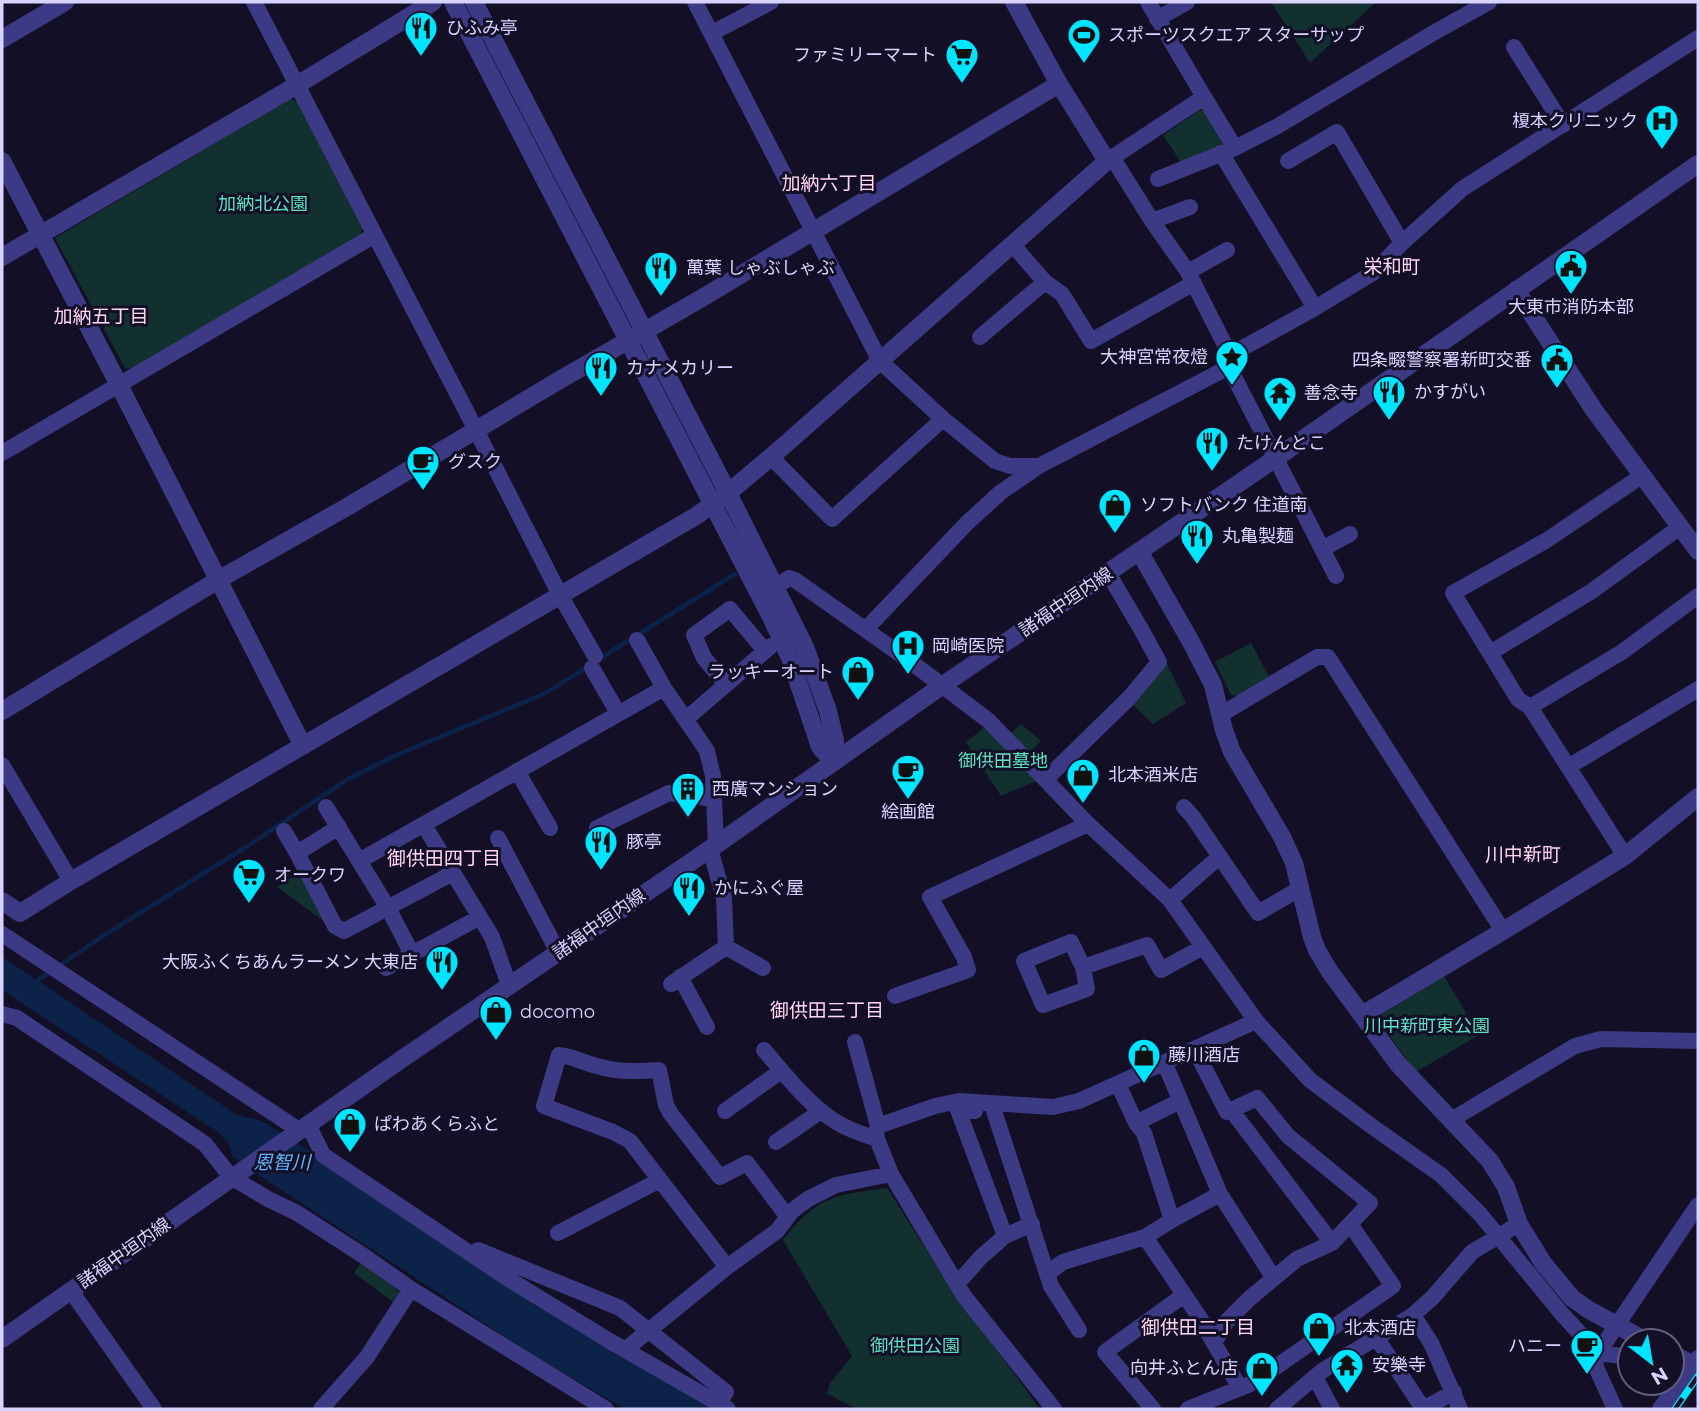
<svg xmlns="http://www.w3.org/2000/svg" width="1700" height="1411" viewBox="0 0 1700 1411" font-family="Montserrat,'Noto Sans JP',sans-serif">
	<rect width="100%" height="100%" fill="#130f26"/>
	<path fill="#12302f" d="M1271 2H1376L1310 63Z
		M290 99 298 102 363 227 360 236 133 369 125 368 55 238Z
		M1200 110 1208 111 1229 147 1184 167 1163 135Z
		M1251 643 1270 678 1237 696 1231 695 1215 662Z
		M1165 660 1186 703 1153 724 1131 703Z
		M1021 724 1041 741 1022 760 1040 779 1001 796 966 742 988 725 1003 740Z
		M299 873 325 922 277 887Z
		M1444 976 1479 1035 1416 1072 1380 1023 1379 1016Z
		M887 1188 951 1288 1040 1409H857L827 1394 830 1383 852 1356 783 1240C817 1196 835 1195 887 1188Z
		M361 1263 400 1292 393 1302 354 1273Z"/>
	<path fill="#0c2248" d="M2 958H4L237 1115 262 1121 305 1148 497 1279 717 1409H625L533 1355 263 1178 232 1156 229 1144 218 1132 2 990Z"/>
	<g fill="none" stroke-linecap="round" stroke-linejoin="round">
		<path stroke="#0c2248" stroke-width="4.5" d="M599 659 735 574
			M59 966 106 934 246 847 348 779 394 756 544 694 589 666
			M33 983 52 971"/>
		<path stroke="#3d3a85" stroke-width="16" d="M254 2 476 430 560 595 595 656
			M695 2 880 361 943 419 995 461 1010 466H1039L1229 367
			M1157 19 1187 2
			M712 33 771 2
			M1514 47 1563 125
			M1204 97 1235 148
			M1221 153 1315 308
			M1112 157 1152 221 1188 272 1230 355 1229 367 1336 576
			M1107 161 1204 97 1148 2
			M1288 161 1337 132 1402 243
			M1158 179 1235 148 1276 127 1435 32 1489 2
			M1152 221 1190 207
			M1012 244 1045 282 1062 294 1091 341 1194 283
			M1188 272 1227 250
			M980 337 1045 282
			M1230 355 1315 308 1373 273 1402 243 1462 189 1698 38
			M2 453 375 235
			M771 457 832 519 943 419
			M1322 549 1350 534
			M776 587 789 578 795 580 907 659 989 721 1086 822 1170 900 1256 1021 1310 1080 1370 1125 1441 1175 1480 1214 1562 1314 1598 1353 1630 1357
			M866 629 967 523 1001 492 1039 466
			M637 640 664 688 707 751 713 776 716 845
			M1490 653 1592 591 1680 527
			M592 668 618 713
			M726 684 704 658 694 635 730 609 765 651
			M1530 707 1622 652 1698 596
			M1220 715 1317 657H1328L1503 931
			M686 719 771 646
			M2 765 71 881
			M1568 767 1698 689
			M517 771 550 828
			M1046 779 1129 698 1159 662 1141 629 1108 573
			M326 807 388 908 412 954
			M1184 807 1193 817 1258 913 1301 888
			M424 825 492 937 509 985
			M597 828 669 793 714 799
			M284 831 297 853 339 827
			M498 838 558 952
			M297 853 335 926 344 931 453 873
			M1625 856 1530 707 1518 699 1453 593 1547 540 1643 475
			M359 861 664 688
			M1170 900 1219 857
			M2 934 299 1130
			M726 947 763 968
			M1083 967 1071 942 1024 961 1043 1005 1087 989 1083 967 1147 945 1161 970 1203 947
			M386 968 480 917
			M680 977 707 1027
			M671 984 726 947 724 898 710 849
			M895 996 968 970 964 957 930 897 1088 824
			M2 1014 17 1018 205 1144 231 1177 268 1199 297 1213 364 1256 411 1289 606 1409
			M855 1042 878 1126
			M764 1050C783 1072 802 1097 826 1115 841 1127 859 1133 877 1139
			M1195 1050 1227 1112 1257 1098 1288 1136 1370 1203 1332 1243 1297 1259 1249 1299 1227 1321 1214 1343 1240 1388
			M1165 1064 1220 1194 1273 1277
			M1118 1084 1136 1123 1144 1133 1172 1220
			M725 1111 781 1071
			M975 1111 958 1110 1005 1236
			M994 1111 1051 1286 1079 1330
			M1232 1111 1332 1243
			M1451 1120 1575 1046 1601 1039 1698 1041
			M1136 1123 1180 1101
			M308 1124 323 1155 507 1278 608 1340 728 1409
			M776 1142 821 1111
			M558 1233 660 1180
			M1145 1237 1200 1318 1214 1343
			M478 1250 620 1308 726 1392 718 1404
			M727 1267 630 1141 613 1132 544 1106 559 1055C573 1056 583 1063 597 1066 621 1073 634 1071 659 1070L666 1105 671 1114 720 1177 747 1163 787 1216
			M1047 1274 1063 1262 1145 1237 1172 1220 1220 1194
			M957 1284 981 1257 1005 1236 1032 1224
			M71 1291 154 1409
			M1413 1315 1431 1343 1460 1409
			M1376 1337 1418 1401 1425 1408 1454 1392
			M626 1349 727 1267 777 1231 792 1211 808 1199 836 1185 891 1174
			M1315 1377 1332 1409
			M321 1409 367 1357 411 1289
			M1054 1409 964 1296 891 1174 877 1139 876 1132 878 1126 935 1106 959 1101 1053 1107 1079 1101 1256 1021
			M1153 1409 1105 1352 1184 1295
			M1188 1409 1248 1385 1273 1369 1393 1286 1350 1224
			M1277 1409 1322 1371 1413 1315 1433 1297 1472 1252 1519 1224
			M1615 1409 1595 1365 1598 1353 1698 1205"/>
		<path stroke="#3d3a85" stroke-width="18" d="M453 2 771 617 790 658 820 747 834 762
			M474 2 728 493 805 647 828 711 835 740 834 762
			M2 39 65 2
			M2 161 119 385 303 746
			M2 257 297 85 433 2
			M1516 290 1594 410 1698 551
			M1139 551 1191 642 1213 685 1224 730 1232 752 1282 837 1294 863 1312 937 1317 950 1330 972 1398 1064 1490 1161 1506 1187 1519 1224 1543 1263 1572 1298 1589 1310 1646 1341
			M2 711 218 580 347 507 563 378 702 298 1059 84 1014 2
			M2 901 20 913 71 881 696 516 728 493 771 457 1107 161 1059 84
			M1362 1015 1503 931 1625 856 1698 797
			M2 1339 399 1061 716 845 943 685 1276 458 1698 164
			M1672 1354 1698 1367
			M1661 1409 1698 1359"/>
		<defs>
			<path id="rail" d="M1675 1409 1698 1376"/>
		</defs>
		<use href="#rail" stroke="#00e5ff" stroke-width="7"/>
		<use href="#rail" stroke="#130f26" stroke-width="4.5" stroke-dasharray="13" stroke-linecap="butt"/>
	</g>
	<defs>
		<symbol id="restaurant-pin" viewBox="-11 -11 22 30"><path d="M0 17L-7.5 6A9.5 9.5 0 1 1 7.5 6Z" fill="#00e5ff" stroke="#130f26"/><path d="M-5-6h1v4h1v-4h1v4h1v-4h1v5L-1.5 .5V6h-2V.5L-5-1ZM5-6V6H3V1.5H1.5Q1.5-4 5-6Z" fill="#111"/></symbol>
		<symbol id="stadium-pin" viewBox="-11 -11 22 30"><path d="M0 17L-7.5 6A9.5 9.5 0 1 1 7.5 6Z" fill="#00e5ff" stroke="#130f26"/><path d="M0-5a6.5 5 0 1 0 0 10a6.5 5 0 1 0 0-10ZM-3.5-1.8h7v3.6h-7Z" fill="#111"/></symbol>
		<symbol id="supermarket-pin" viewBox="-11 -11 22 30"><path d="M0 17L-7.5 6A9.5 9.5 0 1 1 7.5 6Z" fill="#00e5ff" stroke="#130f26"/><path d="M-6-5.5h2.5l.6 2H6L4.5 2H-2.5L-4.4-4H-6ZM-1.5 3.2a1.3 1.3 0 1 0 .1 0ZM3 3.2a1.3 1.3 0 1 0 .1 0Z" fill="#111"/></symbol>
		<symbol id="hospital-pin" viewBox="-11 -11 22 30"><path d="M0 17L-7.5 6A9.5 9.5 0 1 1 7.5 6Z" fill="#00e5ff" stroke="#130f26"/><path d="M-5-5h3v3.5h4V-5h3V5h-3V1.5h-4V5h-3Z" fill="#111"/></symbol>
		<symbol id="civic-pin" viewBox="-11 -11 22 30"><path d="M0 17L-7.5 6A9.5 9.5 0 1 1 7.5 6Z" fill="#00e5ff" stroke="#130f26"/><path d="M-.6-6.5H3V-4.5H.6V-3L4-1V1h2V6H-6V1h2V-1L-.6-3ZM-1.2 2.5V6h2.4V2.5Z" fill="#111"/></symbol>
		<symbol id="sight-pin" viewBox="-11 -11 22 30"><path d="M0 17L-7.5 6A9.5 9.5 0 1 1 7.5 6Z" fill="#00e5ff" stroke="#130f26"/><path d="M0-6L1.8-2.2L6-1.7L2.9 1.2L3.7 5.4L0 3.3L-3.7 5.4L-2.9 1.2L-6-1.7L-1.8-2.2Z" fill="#111"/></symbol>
		<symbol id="temple-pin" viewBox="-11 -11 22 30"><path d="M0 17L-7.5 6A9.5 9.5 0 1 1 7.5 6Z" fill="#00e5ff" stroke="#130f26"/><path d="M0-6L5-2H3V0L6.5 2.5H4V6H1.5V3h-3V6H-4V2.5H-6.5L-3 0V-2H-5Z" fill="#111"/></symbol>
		<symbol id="cafe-pin" viewBox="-11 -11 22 30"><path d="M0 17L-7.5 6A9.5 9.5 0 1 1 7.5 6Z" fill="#00e5ff" stroke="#130f26"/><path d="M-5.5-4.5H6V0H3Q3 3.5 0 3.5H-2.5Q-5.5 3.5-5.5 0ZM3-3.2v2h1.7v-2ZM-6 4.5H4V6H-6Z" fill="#111"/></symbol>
		<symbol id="shop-pin" viewBox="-11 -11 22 30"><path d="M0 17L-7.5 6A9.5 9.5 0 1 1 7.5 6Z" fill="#00e5ff" stroke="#130f26"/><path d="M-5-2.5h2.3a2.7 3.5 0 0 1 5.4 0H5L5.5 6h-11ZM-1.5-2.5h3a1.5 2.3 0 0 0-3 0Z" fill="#111"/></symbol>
		<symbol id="building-pin" viewBox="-11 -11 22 30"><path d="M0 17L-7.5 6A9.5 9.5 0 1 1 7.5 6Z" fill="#00e5ff" stroke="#130f26"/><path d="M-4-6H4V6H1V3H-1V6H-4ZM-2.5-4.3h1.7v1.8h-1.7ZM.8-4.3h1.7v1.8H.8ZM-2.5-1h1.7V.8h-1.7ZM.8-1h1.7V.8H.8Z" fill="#111"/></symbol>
	</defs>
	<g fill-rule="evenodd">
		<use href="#restaurant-pin" x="402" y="9" width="38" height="52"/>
		<use href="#stadium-pin" x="1065" y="16" width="38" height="52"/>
		<use href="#supermarket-pin" x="943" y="36" width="38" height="52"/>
		<use href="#hospital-pin" x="1643" y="102" width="38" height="52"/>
		<use href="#civic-pin" x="1552" y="247" width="38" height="52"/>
		<use href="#restaurant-pin" x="642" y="249" width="38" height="52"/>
		<use href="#sight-pin" x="1213" y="338" width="38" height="52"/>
		<use href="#civic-pin" x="1538" y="341" width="38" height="52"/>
		<use href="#restaurant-pin" x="582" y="349" width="38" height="52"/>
		<use href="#restaurant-pin" x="1370" y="373" width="38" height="52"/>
		<use href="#temple-pin" x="1261" y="374" width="38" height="52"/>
		<use href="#restaurant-pin" x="1193" y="424" width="38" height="52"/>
		<use href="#cafe-pin" x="404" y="443" width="38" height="52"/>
		<use href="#shop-pin" x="1096" y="486" width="38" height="52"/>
		<use href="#restaurant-pin" x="1178" y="517" width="38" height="52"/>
		<use href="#hospital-pin" x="889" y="627" width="38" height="52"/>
		<use href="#shop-pin" x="839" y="653" width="38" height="52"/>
		<use href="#cafe-pin" x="889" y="752" width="38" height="52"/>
		<use href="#shop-pin" x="1064" y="756" width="38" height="52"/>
		<use href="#building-pin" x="669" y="770" width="38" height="52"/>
		<use href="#restaurant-pin" x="582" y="823" width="38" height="52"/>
		<use href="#supermarket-pin" x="230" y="856" width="38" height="52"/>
		<use href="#restaurant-pin" x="670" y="869" width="38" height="52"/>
		<use href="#restaurant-pin" x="423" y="943" width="38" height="52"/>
		<use href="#shop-pin" x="477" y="993" width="38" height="52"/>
		<use href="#shop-pin" x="1125" y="1036" width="38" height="52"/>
		<use href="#shop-pin" x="331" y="1105" width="38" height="52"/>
		<use href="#shop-pin" x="1300" y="1309" width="38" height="52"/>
		<use href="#cafe-pin" x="1568" y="1327" width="38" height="52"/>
		<use href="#temple-pin" x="1328" y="1346" width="38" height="52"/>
		<use href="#shop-pin" x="1243" y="1349" width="38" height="52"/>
	</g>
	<g text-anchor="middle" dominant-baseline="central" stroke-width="6" stroke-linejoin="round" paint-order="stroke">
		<g font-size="18" fill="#d9d4ff" stroke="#130f26" text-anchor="start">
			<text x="446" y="28">ひふみ亭</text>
			<text x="1108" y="35">スポーツスクエア スターサップ</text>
			<text x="937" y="55" text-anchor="end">ファミリーマート</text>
			<text x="1638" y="121" text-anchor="end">榎本クリニック</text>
			<text x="686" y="268">萬葉 しゃぶしゃぶ</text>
			<text x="1571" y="307" text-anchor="middle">大東市消防本部</text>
			<text x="1208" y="357" text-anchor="end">大神宮常夜燈</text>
			<text x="1532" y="360" text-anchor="end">四条畷警察署新町交番</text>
			<text x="626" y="368">カナメカリー</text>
			<text x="1414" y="392">かすがい</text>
			<text x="1304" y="393">善念寺</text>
			<text x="1236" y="443">たけんとこ</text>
			<text x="448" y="462">グスク</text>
			<text x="1140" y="505">ソフトバンク 住道南</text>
			<text x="1222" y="536">丸亀製麺</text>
			<text x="932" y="646">岡崎医院</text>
			<text x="834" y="672" text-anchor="end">ラッキーオート</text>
			<text x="1108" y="775">北本酒米店</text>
			<text x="712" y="789">西廣マンション</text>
			<text x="908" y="812" text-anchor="middle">絵画館</text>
			<text x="626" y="842">豚亭</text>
			<text x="274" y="875">オークワ</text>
			<text x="714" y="888">かにふぐ屋</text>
			<text x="418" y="962" text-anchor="end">大阪ふくちあんラーメン 大東店</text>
			<text x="520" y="1012">docomo</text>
			<text x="1168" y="1055">藤川酒店</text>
			<text x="374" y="1124">ぱわあくらふと</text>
			<text x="1344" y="1328">北本酒店</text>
			<text x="1562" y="1346" text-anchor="end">ハニー</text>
			<text x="1372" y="1365">安樂寺</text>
			<text x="1238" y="1368" text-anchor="end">向井ふとん店</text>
		</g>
		<g font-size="18" fill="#5fe0c0" stroke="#130f26">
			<text x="263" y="204">加納北公園</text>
			<text x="1003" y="761">御供田墓地</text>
			<text x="1427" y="1026">川中新町東公園</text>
			<text x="915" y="1346">御供田公園</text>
		</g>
		<g font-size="18" fill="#d9d4ff" stroke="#130f26">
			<text transform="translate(1066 602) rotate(-34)">諸福中垣内線</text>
			<text transform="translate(599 924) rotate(-35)">諸福中垣内線</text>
			<text transform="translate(124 1253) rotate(-35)">諸福中垣内線</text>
		</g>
		<g font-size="19" fill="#ffd6f0" stroke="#130f26">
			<text x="829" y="183">加納六丁目</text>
			<text x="1392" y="266">栄和町</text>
			<text x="101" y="316">加納五丁目</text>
			<text x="1523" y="854">川中新町</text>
			<text x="444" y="858">御供田四丁目</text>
			<text x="827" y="1010">御供田三丁目</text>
			<text x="1198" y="1327">御供田二丁目</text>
		</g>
		<g font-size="19" font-style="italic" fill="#62b6ff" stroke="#130f26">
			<text x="282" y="1162">恩智川</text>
		</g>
	</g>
	<rect width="1700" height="1411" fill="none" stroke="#d9d4ff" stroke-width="7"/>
	<g transform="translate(1651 1362) rotate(149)"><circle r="33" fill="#130f26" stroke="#625e7d" stroke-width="2"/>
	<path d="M0-5L12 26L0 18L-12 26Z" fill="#00e5ff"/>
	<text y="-10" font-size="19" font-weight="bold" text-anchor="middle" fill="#d9d4ff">N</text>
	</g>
</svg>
